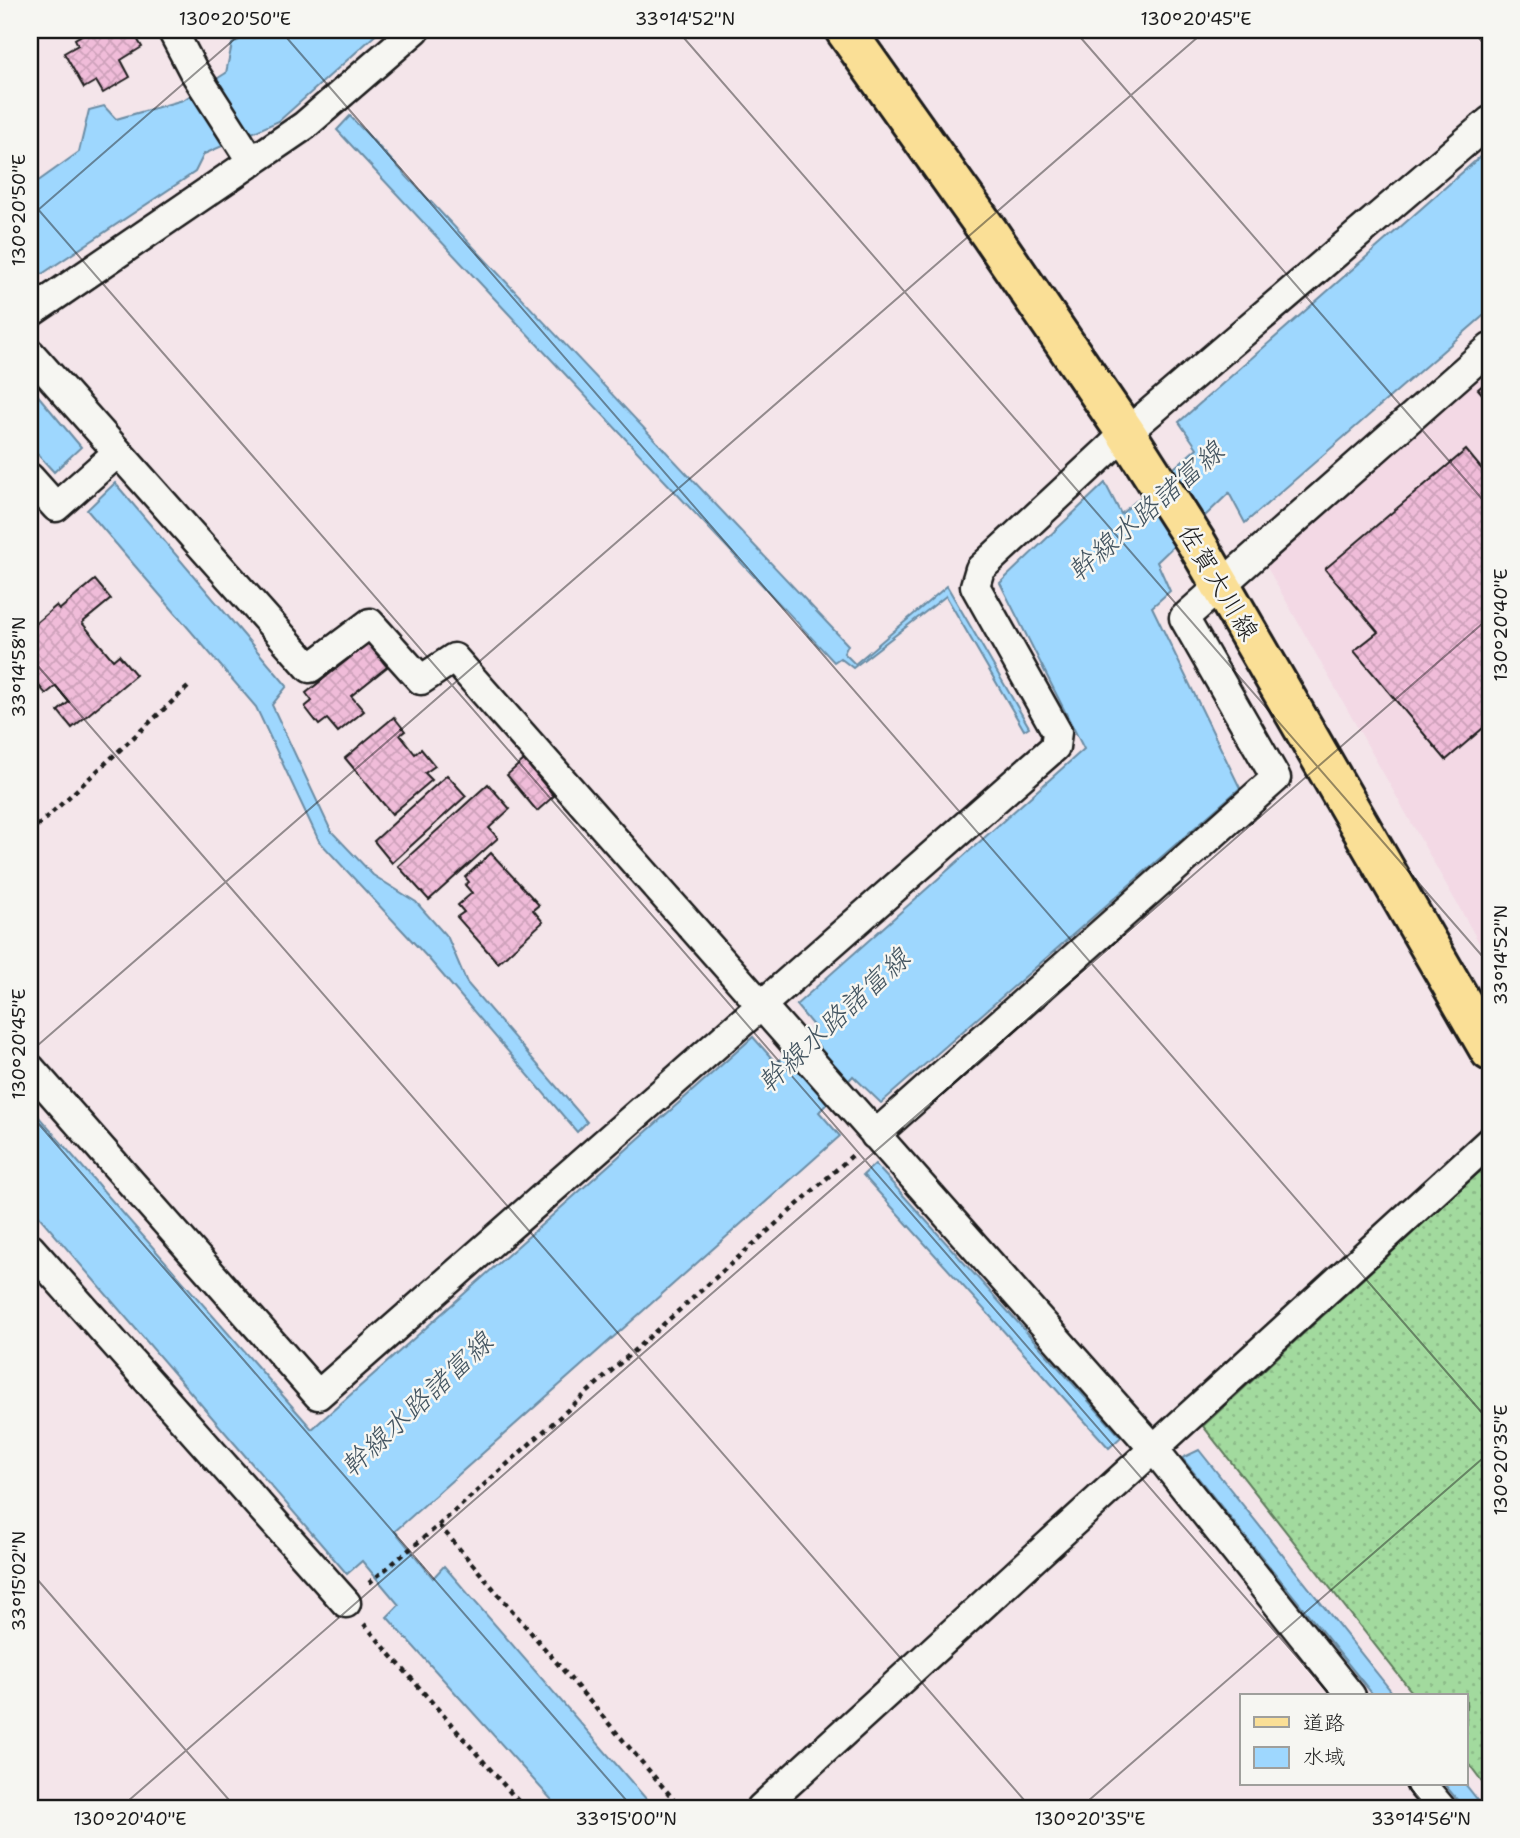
<svg xmlns="http://www.w3.org/2000/svg" width="1520" height="1838" viewBox="0 0 1520 1838" font-family="'Shantell Sans','Klee One',sans-serif">
	<defs>
		<pattern id="grass-dots" width="8" height="8" patternUnits="userSpaceOnUse" patternTransform="scale(1.75)"><rect width="8" height="8" fill="#a2da9e"/><path d="M2 2h.1M6 6h.1" fill="none" stroke="#8bba88" stroke-width="1.8" stroke-linecap="round"/></pattern>
		<pattern id="building-cross-hatch" width="8" height="8" patternUnits="userSpaceOnUse" patternTransform="scale(1.75)"><rect width="8" height="8" fill="#f0bcd9"/><path d="M0 0l8 8M0 8l8-8" fill="none" stroke="#cda1ba"/></pattern>
	</defs>
	<rect width="100%" height="100%" fill="#f4e5ea"/>
	<filter id="ink" filterUnits="userSpaceOnUse"><feTurbulence type="fractalNoise" baseFrequency=".0143" numOctaves="2"/><feDisplacementMap in="SourceGraphic" scale="14" xChannelSelector="R" yChannelSelector="G"/><feConvolveMatrix kernelMatrix="1 2 1 2 8 2 1 2 1" color-interpolation-filters="sRGB"/></filter>
	<g filter="url(#ink)">
		<path fill="#f3d9e5" d="M1490 362V962L1264 562Z"/>
		<path fill="url(#grass-dots)" stroke="#5f7b5d" stroke-width="2" d="M1490 1162V1792L1466 1760V1696H1415L1203 1426Z"/>
		<path fill="#9ed7fe" stroke="#6a8ca4" stroke-width="2" d="M257 30H381L279 121 204 154 195 172 30 282V187L79 152 89 110 104 106 116 119 183 100 226 73 232 44Z
			M350 116 848 645 844 653 855 664 947 586 1029 727 1024 730 946 596 853 668 840 658 834 662 337 130Z
			M1490 148V310L1245 523 1229 493 1157 562 1170 591 1152 607 1240 788 881 1103 853 1076 819 1112 840 1136 395 1531 433 1578 444 1566 654 1808H559L387 1617 399 1605 362 1561 347 1574 30 1206V1107L312 1429 753 1037 776 1063 815 1028 796 1005 1084 749 1000 583 1105 483 1121 514 1197 448 1179 422Z
			M30 386 81 447 54 472 30 446Z
			M115 483 287 686 272 705 331 831 373 875 416 902 448 938 467 983 587 1122 577 1132 429 959 319 841 256 707 87 510Z
			M875 1164 1121 1437 1109 1448 863 1175Z
			M1199 1450 1395 1696H1374L1182 1458Z
			M1444 1784H1465L1484 1808H1464Z"/>
		<path fill="url(#building-cross-hatch)" stroke="#1c1c1c" stroke-width="2" d="M90 30H132L142 47 121 60 130 77 103 93 96 81 84 88 64 53 78 45 75 39Z
			M184 30H208L190 40Z
			M1490 379V403L1478 389Z
			M1466 450 1490 479V722L1446 760 1354 651 1378 632 1325 569Z
			M95 580 111 599 82 623 113 660 119 655 136 675 72 728 58 711 69 702 56 686 46 694 30 676V628L56 606 59 610Z
			M368 643 387 667 351 696 364 711 338 732 327 719 319 725 305 707 312 701 306 693Z
			M394 717 405 731 400 735 415 754 421 749 435 766 425 773 432 780 392 814 345 758Z
			M524 760 554 796 537 811 507 775Z
			M447 775 466 796 392 863 374 841Z
			M488 784 510 809 489 828 498 838 429 900 398 866Z
			M491 853 539 905 533 910 543 922 498 963 457 917 464 912 458 905 472 893 465 885 469 882 465 877Z"/>
		<g fill="none" stroke-linecap="round" stroke-linejoin="round">
			<defs>
				<path id="street" d="M172 30 193 70 252 162
					M30 313 304 126 415 30
					M30 353 310 668 370 623 421 680 454 658 1153 1448 1351 1696
					M30 478 56 507 117 453
					M30 1068 318 1395 1055 747 1057 732 975 586 980 569 1126 433 1490 121
					M875 1135 1276 778 1184 618 1490 348
					M30 1248 346 1603
					M1421 1784 1441 1808
					M761 1808 1490 1141"/>
				<path id="primary" d="M845 30 990 234 1126 433 1197 544 1490 1051"/>
			</defs>
			<use href="#street" stroke="#1c1c1c" stroke-width="33"/>
			<use href="#primary" stroke="#1c1c1c" stroke-width="44"/>
			<path stroke="#1c1c1c" stroke-width="4.5" stroke-dasharray="5 5" stroke-linecap="butt" d="M30 833 188 687
				M439 1525 681 1808
				M369 1583 439 1525 855 1153
				M364 1624 524 1808"/>
			<use href="#street" stroke="#f6f6f2" stroke-width="28"/>
			<use href="#primary" stroke="#fadf96" stroke-width="38"/>
		</g>
	</g>
	<path fill="none" stroke="#1c1c1c" stroke-width="2" stroke-opacity="0.45" d="M280 30 1490 1422M677 30 1490 965M1074 30 1490 508M1472 30 1490 51M30 200 1331 1696M30 217 245 30M30 657 1031 1808M30 1052 1206 30M30 1114 633 1808M30 1571 236 1808M1407 1784 1428 1808M120 1808 1490 617M1080 1808 1490 1452"/>
	<g text-anchor="middle" dominant-baseline="central" stroke-width="5" stroke-linejoin="round" paint-order="stroke">
		<g font-size="26" fill="#1c1c1c" stroke="#f6f6f2">
			<text transform="translate(1219 582) rotate(59)">佐賀大川線</text>
		</g>
		<g font-size="28" font-style="italic" fill="#435460" stroke="#f6f6f2">
			<text transform="translate(1145 511) rotate(-41)">幹線水路諸富線</text>
			<text transform="translate(833 1020) rotate(-43)">幹線水路諸富線</text>
			<text transform="translate(416 1404) rotate(-43)">幹線水路諸富線</text>
		</g>
	</g>
	<rect width="1520" height="1838" fill="none" stroke="#f6f6f2" stroke-width="77"/>
	<rect x="1240" y="1694" width="228" height="91" fill="#f6f6f2" stroke="#9f9f9c" stroke-width="2"/>
	<rect x="1254" y="1717" width="35" height="10" fill="#fadf96" stroke="#9f9f9c" stroke-width="2"/>
	<text x="1303" y="1730" font-size="21" fill="#1c1c1c">道路</text>
	<rect x="1254" y="1747" width="35" height="21" fill="#9ed7fe" stroke="#9f9f9c" stroke-width="2"/>
	<text x="1303" y="1764" font-size="21" fill="#1c1c1c">水域</text>
	<rect x="38" y="38" width="1444" height="1762" fill="none" stroke="#1c1c1c" stroke-width="2.5"/>
	<g font-size="18" text-anchor="middle" fill="#1c1c1c">
		<text x="235" y="25">130°20'50"E</text>
		<text x="685" y="25">33°14'52"N</text>
		<text x="1196" y="25">130°20'45"E</text>
		<text transform="translate(19 210) rotate(-90)" y="6">130°20'50"E</text>
		<text transform="translate(1501 625) rotate(-90)" y="6">130°20'40"E</text>
		<text transform="translate(19 667) rotate(-90)" y="6">33°14'58"N</text>
		<text transform="translate(1501 955) rotate(-90)" y="6">33°14'52"N</text>
		<text transform="translate(19 1044) rotate(-90)" y="6">130°20'45"E</text>
		<text transform="translate(1501 1460) rotate(-90)" y="6">130°20'35"E</text>
		<text transform="translate(19 1581) rotate(-90)" y="6">33°15'02"N</text>
		<text x="130" y="1825">130°20'40"E</text>
		<text x="626" y="1825">33°15'00"N</text>
		<text x="1090" y="1825">130°20'35"E</text>
		<text x="1421" y="1825">33°14'56"N</text>
	</g>
</svg>
